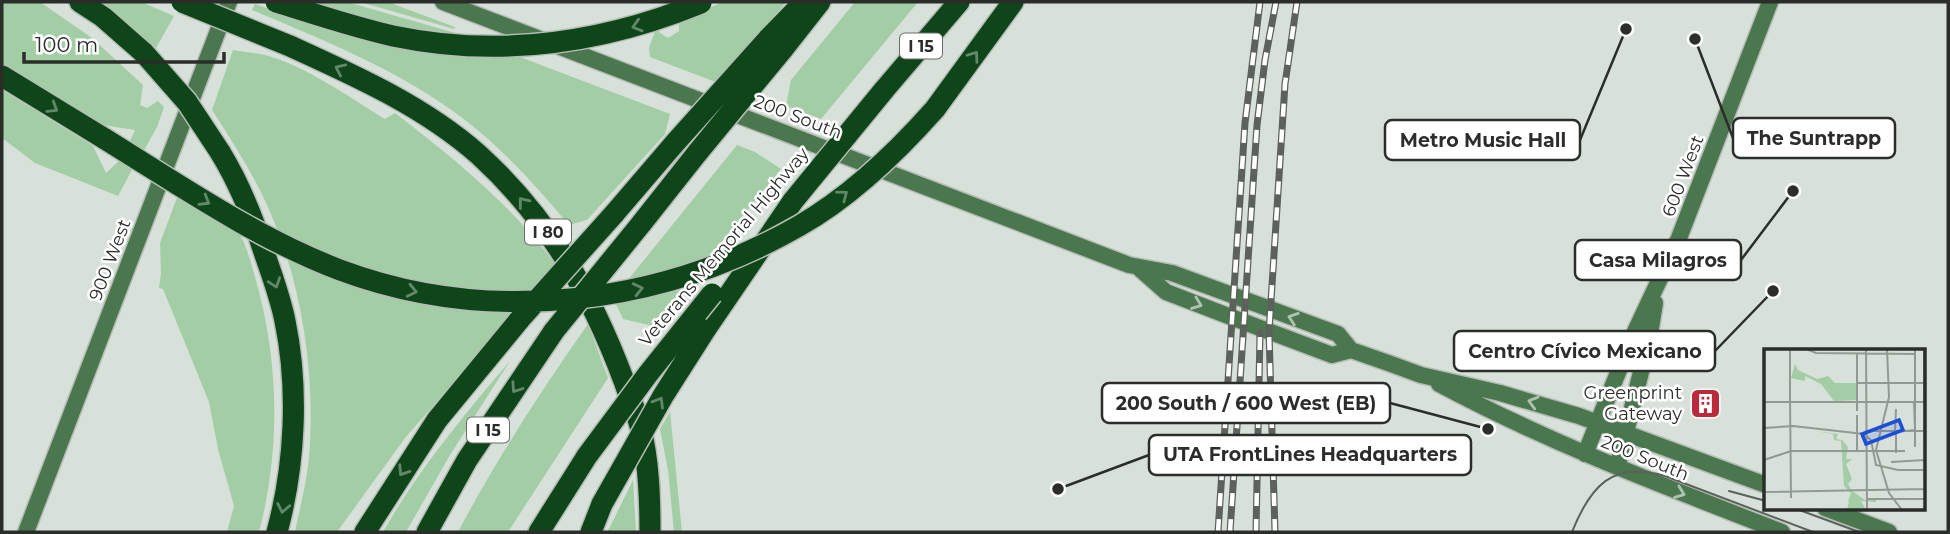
<svg xmlns="http://www.w3.org/2000/svg" width="1950" height="534" viewBox="0 0 1950 534" font-family="Montserrat,sans-serif">
	<rect width="100%" height="100%" fill="#d8e1d9"/>
	<path fill="#a2cda5" d="M2 2H40L92 38 143 85 140 105 147 108 158 101 164 107 157 127 143 152 129 143 135 130 103 125 102 127 2 66Z
		M102 2H141L174 16 156 48Z
		M305 2H347L466 36 411 31Z
		M360 2H388L455 27 454 29Z
		M723 2H786L718 83 650 57 649 48 655 31 658 29 660 33 668 38 679 31V21Z
		M855 2H918L821 119 786 106 791 80Z
		M255 4 352 37 407 49 469 56 520 57 670 114 665 134 587 220 569 225C541 192 514 161 481 133 414 76 332 44 252 10Z
		M233 50C244 52 255 53 265 55 304 65 351 98 385 119L395 113C455 159 510 204 556 265L405 438 337 532H295C301 503 309 473 310 443 314 367 301 282 270 212 255 176 233 143 212 110Z
		M2 90 93 146 106 173 120 160 133 168 118 196 35 163 2 138Z
		M737 145 755 152 781 169 653 326 623 319 614 300 623 286Z
		M178 195C191 203 230 223 238 232 245 240 252 266 255 277 279 360 281 448 259 532H227L234 506 218 449 209 402 163 289 159 288 161 273 160 243Z
		M588 324 608 378 508 532H458C496 460 541 391 588 324Z
		M510 361 450 455 406 532H383C418 470 464 415 510 361Z
		M670 412 682 532H674L668 470 660 429Z
		M633 480 636 532H607L611 525Z"/>
	<g fill="none" stroke-linecap="round" stroke-linejoin="round">
		<defs>
			<path id="secondary" d="M443 2 1129 265 1172 273 1338 334 1351 350 1391 364 1421 375 1500 393 1579 416 1766 485
				M1140 269 1166 292 1231 317 1332 355 1351 350
				M1439 384C1549 443 1666 487 1782 532
				M1585 454 1632 338 1679 238 1770 2
				M1618 464 1649 340 1655 303
				M1825 508 1889 532
				M26 532 229 2"/>
			<path id="highway" d="M80 2 103 17 144 53
				M768 39 804 2
				M290 46C356 76 425 107 479 155 549 219 591 293 624 381 629 396 636 411 640 426 649 460 650 498 650 532
				M783 49 820 2
				M2 76 105 139
				M884 90 959 2
				M935 109 1013 2
				M220 152C239 183 252 215 263 249 271 273 280 296 285 321 299 389 295 465 277 532
				M614 214 674 144
				M641 224 698 152
				M705 330 793 201
				M365 532 437 420 520 319
				M427 532 467 460 554 331
				M539 532 587 456
				M591 532 602 504"/>
		</defs>
		<use href="#secondary" stroke="#b5bdb6" stroke-width="19"/>
		<use href="#highway" stroke="#b5bdb6" stroke-width="24"/>
		<use href="#secondary" stroke="#4b774f" stroke-width="16"/>
		<use href="#highway" stroke="#0e461a" stroke-width="21"/>
		<path stroke="#5c615c" stroke-width="2" d="M1729 491 1766 501
			M1794 508 1859 532
			M1572 532C1590 487 1612 460 1665 476L1813 532"/>
		<defs>
			<path id="rail" d="M1218 532 1245 123 1260 2
				M1230 532 1257 125 1265 60 1276 2
				M1256 532 1260 333
				M1275 532 1269 332 1285 84 1297 2"/>
		</defs>
		<use href="#rail" stroke="#5c615c" stroke-width="7"/>
		<use href="#rail" stroke="#fff" stroke-width="4.5" stroke-dasharray="13" stroke-linecap="butt"/>
		<defs>
			<path id="highway-bridge" d="M182 2 290 46
				M276 2C315 14 353 27 393 36 498 58 603 43 701 3
				M144 53 187 102 220 152
				M105 139C181 186 256 238 340 270 490 326 661 305 799 226 850 197 896 153 935 109
				M674 144 768 39
				M698 152 783 49
				M793 201 884 90
				M520 319 614 214
				M554 331 641 224
				M587 456 648 374 712 294
				M602 504 663 396 705 330"/>
		</defs>
		<use href="#highway-bridge" stroke="#b5bdb6" stroke-width="24" stroke-linecap="butt"/>
		<use href="#highway-bridge" stroke="#0e461a" stroke-width="21"/>
	</g>
	<defs><path id="oneway-chevron" d="M-2-3.5L2.5 0L-2 3.5" fill="none" stroke-width="1.6" stroke-linecap="round" stroke-linejoin="round" transform="scale(1.75)"/></defs>
	<g stroke="#62876a">
		<use href="#oneway-chevron" transform="translate(637 26) rotate(163)"/>
		<use href="#oneway-chevron" transform="translate(974 56) rotate(-54)"/>
		<use href="#oneway-chevron" transform="translate(340 69) rotate(-155)"/>
		<use href="#oneway-chevron" transform="translate(53 108) rotate(32)"/>
		<use href="#oneway-chevron" transform="translate(843 195) rotate(-37)"/>
		<use href="#oneway-chevron" transform="translate(205 201) rotate(31)"/>
		<use href="#oneway-chevron" transform="translate(523 202) rotate(-129)"/>
		<use href="#oneway-chevron" transform="translate(275 283) rotate(71)"/>
		<use href="#oneway-chevron" transform="translate(638 289) rotate(-13)"/>
		<use href="#oneway-chevron" transform="translate(412 291) rotate(13)"/>
		<use href="#oneway-chevron" transform="translate(516 388) rotate(124)"/>
		<use href="#oneway-chevron" transform="translate(659 402) rotate(-59)"/>
		<use href="#oneway-chevron" transform="translate(403 471) rotate(123)"/>
		<use href="#oneway-chevron" transform="translate(283 508) rotate(101)"/>
	</g>
	<g stroke="#aec2b0">
		<use href="#oneway-chevron" transform="translate(1197 304) rotate(21)"/>
		<use href="#oneway-chevron" transform="translate(1293 318) rotate(-161)"/>
		<use href="#oneway-chevron" transform="translate(1533 402) rotate(-164)"/>
		<use href="#oneway-chevron" transform="translate(1680 493) rotate(21)"/>
	</g>
	<defs>
		<symbol id="building-square" viewBox="-11 -11 22 22"><rect x="-9" y="-9" width="18" height="18" rx="4" fill="#bb2a3a" stroke="#fff"/><path d="M-4-6H4V6H1V3H-1V6H-4ZM-2.5-4.3h1.7v1.8h-1.7ZM.8-4.3h1.7v1.8H.8ZM-2.5-1h1.7V.8h-1.7ZM.8-1h1.7V.8H.8Z" fill="#fff"/></symbol>
	</defs>
	<g fill-rule="evenodd">
		<use href="#building-square" x="1688" y="386" width="35" height="35"/>
	</g>
	<g text-anchor="middle" dominant-baseline="central" stroke-width="5" stroke-linejoin="round" paint-order="stroke">
		<g fill="#fff" stroke="#6a6c6a" stroke-width="2">
			<rect x="900" y="33.5" width="42" height="25" rx="5"/>
			<rect x="525" y="219.5" width="46" height="25" rx="5"/>
			<rect x="467" y="417.5" width="42" height="25" rx="5"/>
		</g>
		<g font-size="16" font-weight="bold" fill="#2a2d2a">
			<text x="921" y="46">I 15</text>
			<text x="548" y="232">I 80</text>
			<text x="488" y="430">I 15</text>
		</g>
		<g font-size="18" fill="#2a2d2a" stroke="#fff">
			<text transform="translate(798 117) rotate(21)">200 South</text>
			<text transform="translate(1683 176) rotate(-69)">600 West</text>
			<text transform="translate(724 247) rotate(-50)">Veterans Memorial Highway</text>
			<text transform="translate(110 260) rotate(-69)">900 West</text>
			<text transform="translate(1645 458) rotate(22)">200 South</text>
		</g>
		<g font-size="18" fill="#2a2d2a" stroke="#fff" text-anchor="end">
			<text x="1682" y="393">Greenprint<tspan x="1682" dy="21">Gateway</tspan></text>
		</g>
	</g>
	<g transform="translate(1764 349)">
		<rect width="161" height="161" fill="#d8e1d9"/>
		<path d="M31 15 34 21 53 30 64 27 71 34H92V51L70 52 57 35 41 27V32L27 29ZM50 82 74 85 72 90 78 91 84 98 82 110H88L82 115 88 130 84 135 88 142 101 151 112 150 113 141 112 153 97 152 102 161H83L85 152H76H84L87 144 80 137 77 92 70 91 69 85Z" fill="#a2cda5"/>
		<path fill="none" stroke="#929993" stroke-width="2" d="M26 0V50M42 0 52 4 151 5M102 0 103 161M123 0 125 48 112 101 125 144 138 161M160 0 161 161M93 34H161M26 47 27 149M0 53H161M0 53H150L151 81 132 83V104M93 62V5M93 66V101M0 79 29 77 100 85 107 91 112 116 134 121M101 82H160M131 82 132 60M151 98V0M27 102H141M0 111 27 102M127 113 161 111M134 121H161M0 143 161 140M103 150H160"/>
		<path fill="#1d4ed8" fill-opacity="0.15" stroke="#1d4ed8" stroke-width="3.5" d="M135 71 139 81 102 95 98 85Z"/>
		<rect width="161" height="161" fill="none" stroke="#2a2d2a" stroke-width="3.5"/>
	</g>
	<path fill="none" stroke="#2a2d2a" stroke-width="2.5" d="M1695 39L1733 138M1626 29L1580 140M1793 191L1741 260M1773 291L1715 351M1488 429L1390 403M1058 489L1149 455"/>
	<g fill="#2a2d2a" stroke="#fff" stroke-width="2.5">
		<circle cx="1695" cy="39" r="7"/>
		<circle cx="1626" cy="29" r="7"/>
		<circle cx="1793" cy="191" r="7"/>
		<circle cx="1773" cy="291" r="7"/>
		<circle cx="1488" cy="429" r="7"/>
		<circle cx="1058" cy="489" r="7"/>
	</g>
	<g fill="#fff" stroke="#2a2d2a" stroke-width="2.5">
		<rect x="1733" y="118" width="162" height="40" rx="7"/>
		<rect x="1385" y="120" width="195" height="40" rx="7"/>
		<rect x="1575" y="240" width="166" height="40" rx="7"/>
		<rect x="1454" y="331" width="261" height="40" rx="7"/>
		<rect x="1102" y="383" width="288" height="40" rx="7"/>
		<rect x="1149" y="435" width="322" height="40" rx="7"/>
	</g>
	<g font-size="19" text-anchor="middle" font-weight="bold" fill="#2a2d2a">
		<text x="1814" y="145">The Suntrapp</text>
		<text x="1483" y="147">Metro Music Hall</text>
		<text x="1658" y="267">Casa Milagros</text>
		<text x="1585" y="358">Centro Cívico Mexicano</text>
		<text x="1246" y="410">200 South / 600 West (EB)</text>
		<text x="1310" y="461">UTA FrontLines Headquarters</text>
	</g>
	<rect width="1950" height="534" fill="none" stroke="#2a2d2a" stroke-width="7"/>
	<path d="M24 52v10h200v-10" fill="none" stroke="#2a2d2a" stroke-width="3.5"/>
	<text x="35" y="52" font-size="21" fill="#2a2d2a" stroke="#ffffff" stroke-width="5" paint-order="stroke">100 m</text>
</svg>
